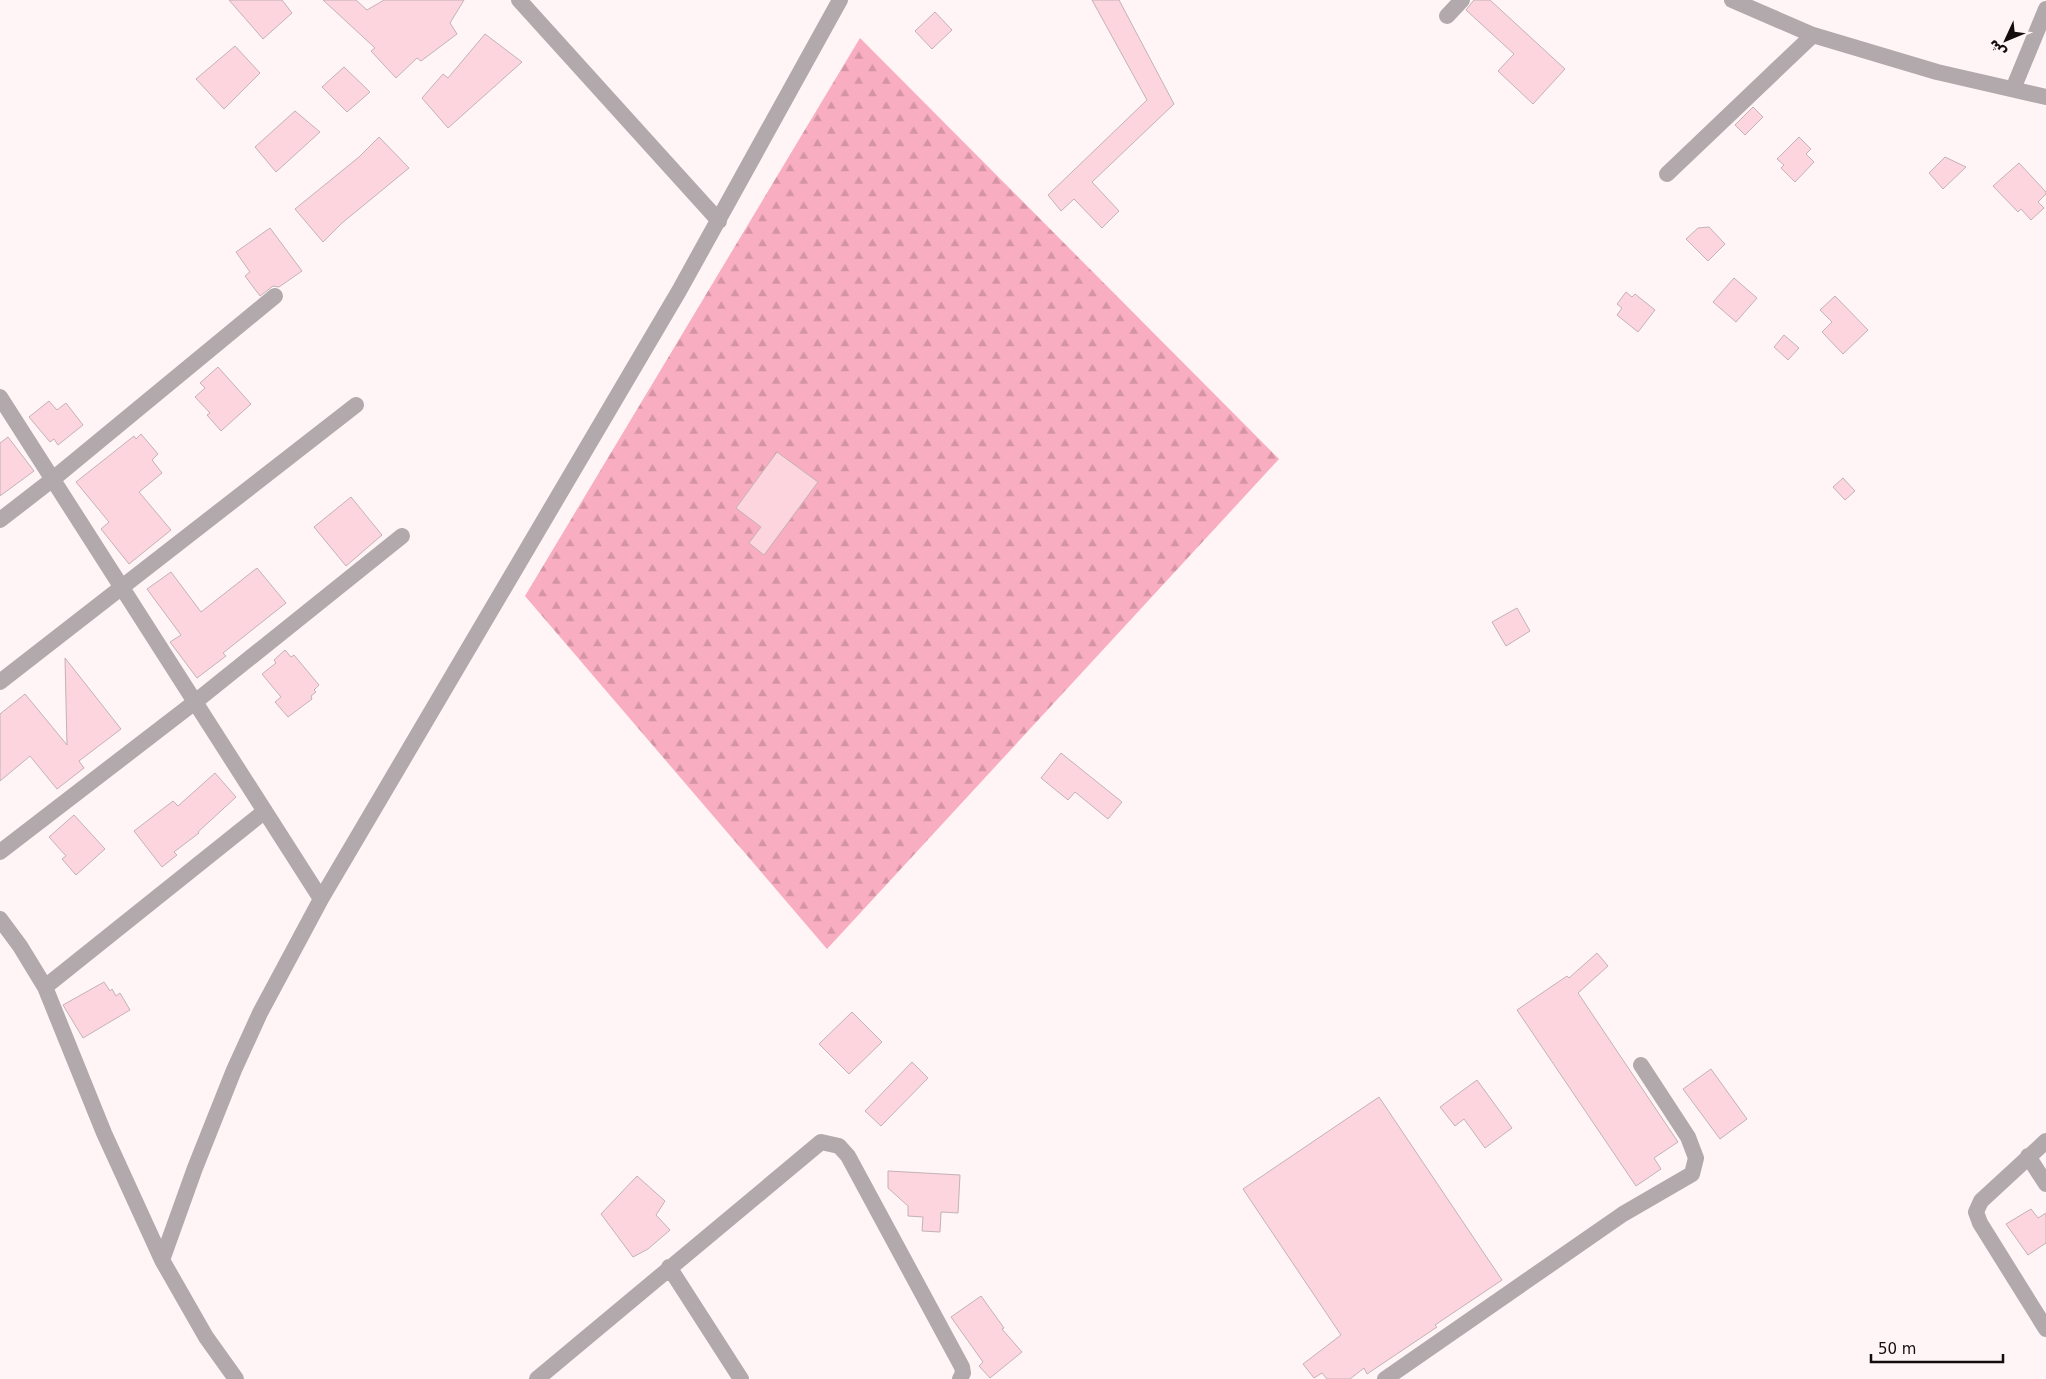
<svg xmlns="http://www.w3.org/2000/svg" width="2046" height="1379" viewBox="0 0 2046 1379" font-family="'DejaVu Sans',Vazirmatn,sans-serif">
	<defs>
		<pattern id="forest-firs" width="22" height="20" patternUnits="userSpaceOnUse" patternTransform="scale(1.25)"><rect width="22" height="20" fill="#f8adc0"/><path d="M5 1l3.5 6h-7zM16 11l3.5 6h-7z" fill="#d494a4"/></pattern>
	</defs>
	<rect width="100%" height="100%" fill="#fff4f6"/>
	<path fill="url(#forest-firs)" d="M860 38 1279 459 827 949 525 596Z"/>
	<path fill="#fdd5de" stroke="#c3b2b6" d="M229 0H282L292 13 263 39Z
		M323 0H356L367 10 384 0H464L450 23 457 34 421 61 417 58 396 78 371 51 375 48Z
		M1092 0H1119L1174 104 1092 182 1119 211 1102 228 1074 199 1061 211 1048 195 1147 100Z
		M1474 0H1490L1565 69 1533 104 1498 71 1514 54 1466 10Z
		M935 12 952 30 932 49 915 31Z
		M485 34 522 62 448 128 422 98 443 74 448 78Z
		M235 46 260 73 224 109 196 79Z
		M344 67 370 92 347 112 322 87Z
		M1753 107 1763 117 1745 135 1735 125Z
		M295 111 320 132 276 172 255 147Z
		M379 137 409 168 342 223 323 242 295 209 359 157Z
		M1799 137 1811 149 1806 154 1814 162 1795 182 1781 168 1784 165 1777 159Z
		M1945 157 1966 167 1943 189 1929 173Z
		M2019 163 2046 192V194L2038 202 2044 208 2031 220 2021 209 2018 212 1993 186Z
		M1709 227 1725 244 1708 261 1686 239 1698 228Z
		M270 228 302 271 279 287 273 286 260 296 245 276 250 272 236 252Z
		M1734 278 1757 298 1736 322 1713 302Z
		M1626 292 1632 297 1635 294 1655 310 1638 332 1617 315 1622 308 1617 304Z
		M1835 296 1868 330 1843 354 1822 332 1832 322 1820 310Z
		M1784 335 1799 348 1788 360 1774 347Z
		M218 367 251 404 221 431 207 415 210 413 195 397 205 388 200 383Z
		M49 401 57 410 66 403 83 425 58 445 54 439 50 442 29 417Z
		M141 434 158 454 152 460 162 473 139 492 171 530 129 564 101 529 109 522 76 482 134 436 136 439Z
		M8 437 34 471 0 496V443Z
		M777 452 818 482 764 555 749 543 761 527 736 508Z
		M1843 478 1855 491 1845 500 1833 487Z
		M351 497 382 535 346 566 314 527Z
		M257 568 286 603 223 653 226 656 197 678 170 642 181 635 147 589 171 572 201 612Z
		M1517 608 1530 631 1506 646 1492 622Z
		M285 650 291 657 294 655 319 685 314 690 316 692 311 696 312 699 288 717 275 702 281 697 262 674 276 663 274 660Z
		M65 658 121 729 79 761 84 768 57 789 30 756 0 781V714L25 694 67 745Z
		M1061 753 1122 802 1108 819 1075 792 1068 800 1041 778Z
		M215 773 236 797 198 832 199 833 174 852 177 855 162 867 134 831 173 801 178 806Z
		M74 815 105 849 76 875 62 859 66 856 49 837Z
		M1597 953 1608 966 1578 993 1678 1142 1654 1158 1661 1169 1636 1186 1517 1010 1567 976 1569 978Z
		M104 982 110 991 112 989 116 996 120 993 130 1010 83 1038 63 1005Z
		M852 1012 882 1042 849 1074 819 1044Z
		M912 1062 928 1078 881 1126 865 1111Z
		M1711 1069 1747 1119 1720 1139 1683 1089Z
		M1477 1080 1512 1128 1485 1148 1464 1119 1455 1126 1440 1107Z
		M1379 1097 1502 1280 1435 1325 1437 1327 1367 1374 1364 1368 1350 1379H1327L1322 1373 1314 1378 1303 1364 1341 1335 1243 1189Z
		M888 1171 960 1175 958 1213 941 1212 940 1232 922 1231 923 1217 908 1216V1206L888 1188Z
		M637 1176 665 1201 656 1215 670 1230 648 1249 633 1257 601 1214Z
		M2031 1209 2038 1218 2046 1213V1243L2028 1255 2006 1224Z
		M981 1296 1004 1328 1002 1329 1022 1352 990 1378 979 1366 983 1362 951 1317Z"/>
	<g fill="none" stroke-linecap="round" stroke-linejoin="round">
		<path stroke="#b1a9ab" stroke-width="16" d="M519 0 719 221
			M1732 0 1813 35 1937 72 2046 97
			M1447 16 1462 0
			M2013 89 2046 9
			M1667 174 1813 35
			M0 397 321 899
			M0 520 53 479 275 296
			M0 682 356 405
			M0 852 195 702 402 536
			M0 919 20 946 45 987 104 1133 162 1260
			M45 987 265 811
			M2046 1141 1981 1201 1976 1212 1980 1223 2046 1329
			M2028 1156 2046 1184
			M669 1267 741 1379
			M236 1379 206 1337 162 1260 195 1168 234 1070 260 1013 321 899 679 291 840 0
			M537 1379 821 1142 839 1146 848 1156 962 1367 963 1373 960 1379
			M1385 1379 1623 1214 1692 1174 1696 1158 1688 1137 1641 1065"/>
	</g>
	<g transform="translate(2006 40) rotate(226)" stroke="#fff4f6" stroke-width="4" paint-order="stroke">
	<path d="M0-4L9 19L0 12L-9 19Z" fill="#130d0e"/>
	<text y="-8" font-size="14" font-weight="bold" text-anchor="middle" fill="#130d0e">ش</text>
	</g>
	<path d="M1871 1354v8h132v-8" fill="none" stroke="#130d0e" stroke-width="2.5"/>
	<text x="1878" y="1354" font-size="15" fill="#130d0e" stroke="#fff4f6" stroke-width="4" paint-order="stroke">50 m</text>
</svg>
